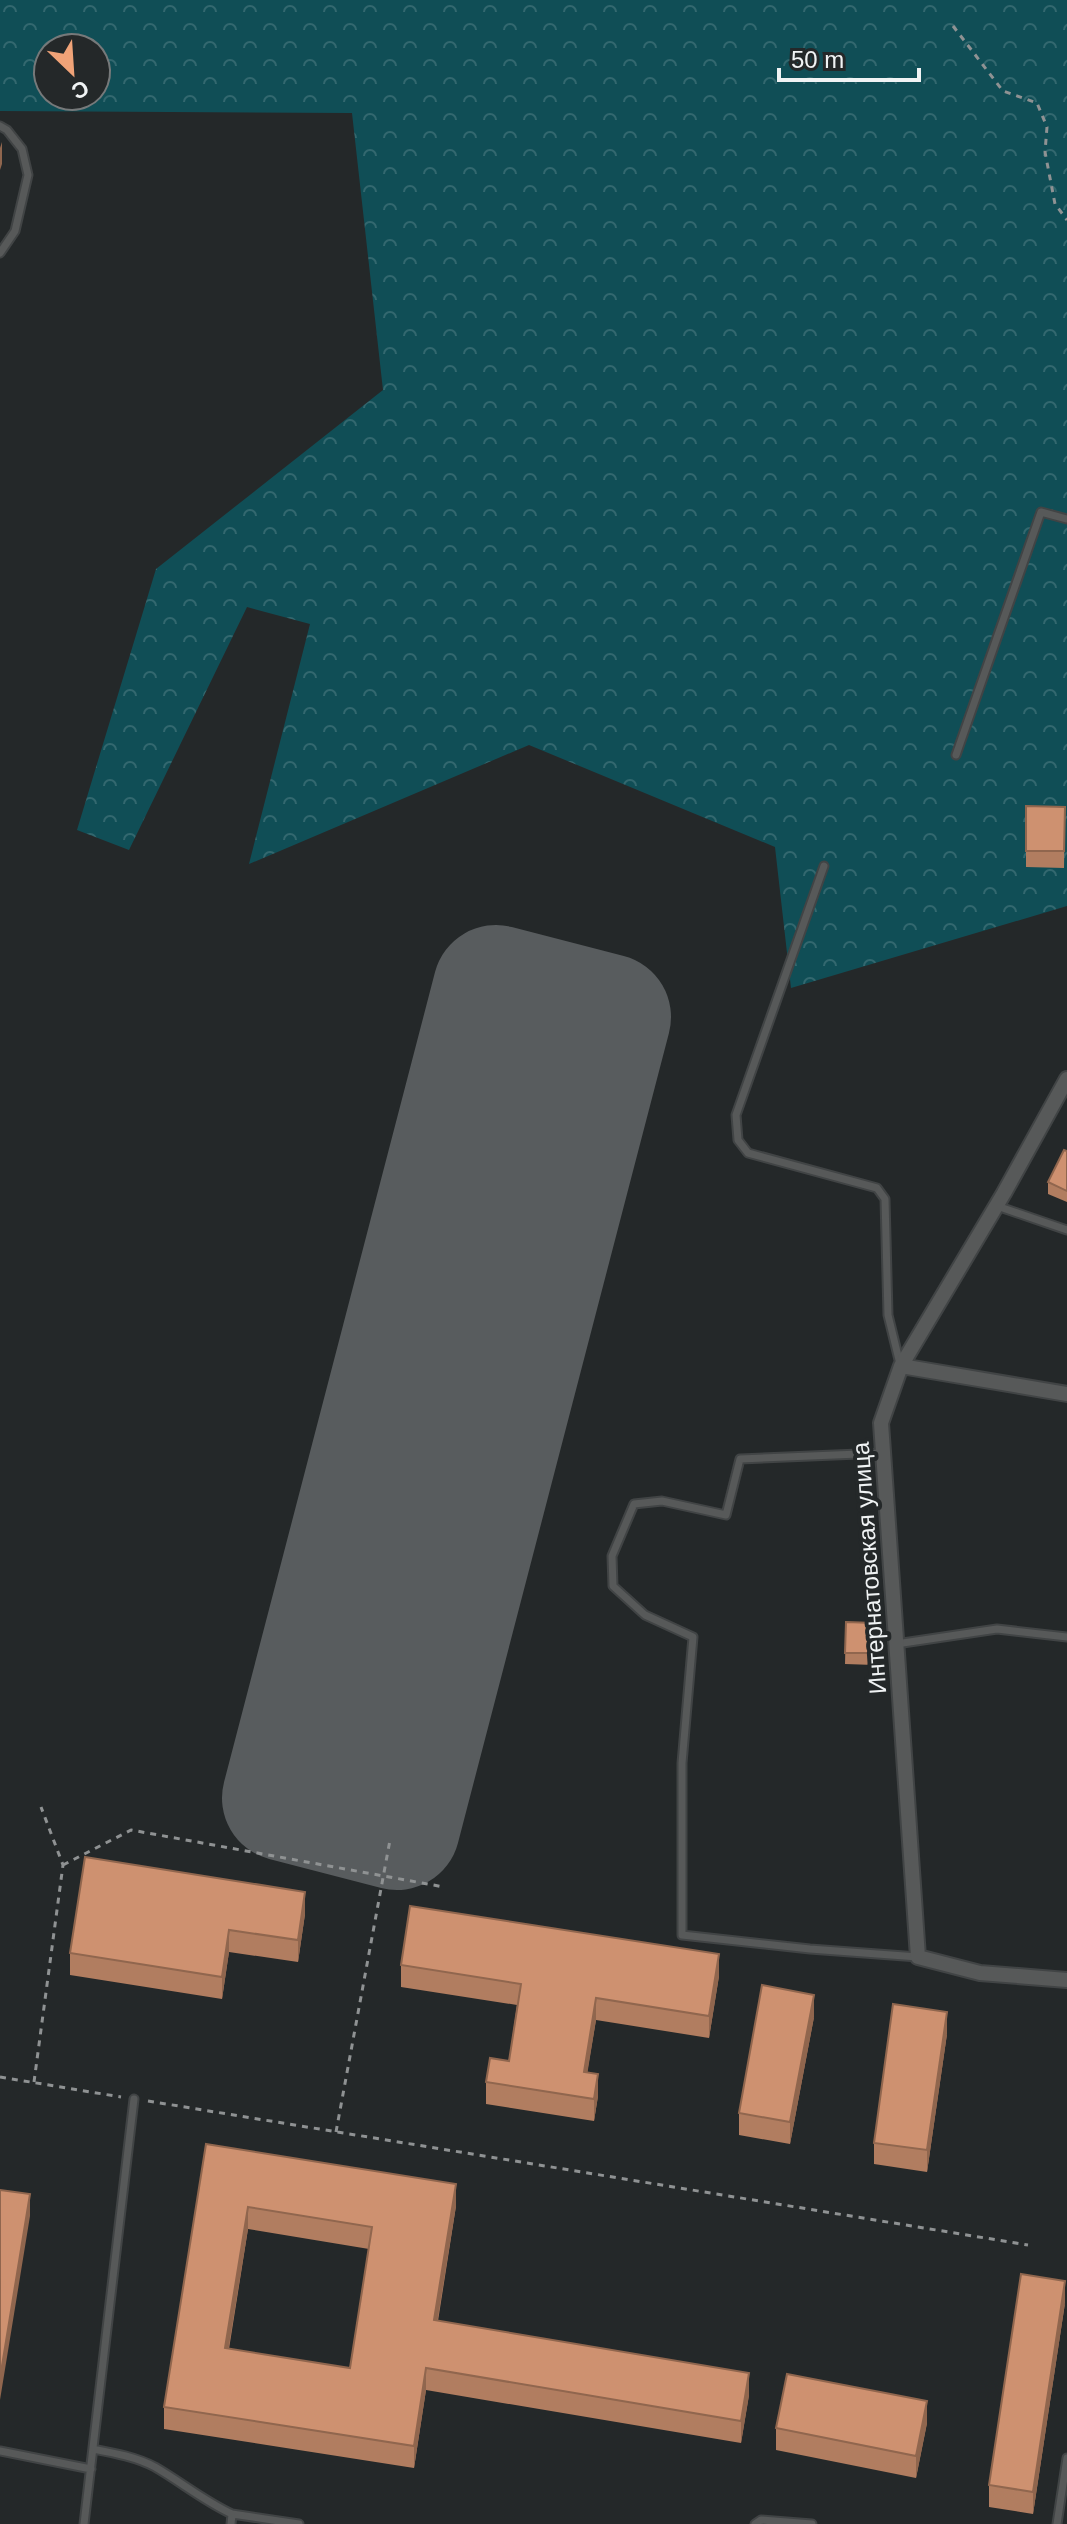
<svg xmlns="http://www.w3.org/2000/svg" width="1067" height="2524" viewBox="0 0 1067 2524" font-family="Helvetica,sans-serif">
	<defs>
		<pattern id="forest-crowns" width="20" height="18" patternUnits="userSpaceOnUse" patternTransform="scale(2)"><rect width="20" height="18" fill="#104e56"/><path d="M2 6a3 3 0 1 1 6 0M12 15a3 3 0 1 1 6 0" fill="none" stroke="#33686f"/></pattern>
	</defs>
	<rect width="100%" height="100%" fill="#242829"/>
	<path fill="url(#forest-crowns)" fill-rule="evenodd" d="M0 0H1067V906L791 988 775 847 529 745 249 864 310 624 247 607 129 850 77 830 156 569 383 390 352 113 0 111ZM48 48H96V96H48Z"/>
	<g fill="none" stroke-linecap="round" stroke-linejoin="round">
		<path stroke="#585c5e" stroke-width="126" d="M496 988 608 1017 397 1827 285 1798Z"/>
		<defs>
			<path id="service" d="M0 126 7 130 22 149 28 175 15 231 0 253
				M956 755 1041 512 1067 519
				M824 866 736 1115 738 1140 748 1153 877 1188 885 1199 888 1315 900 1364
				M997 1206 1067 1230
				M883 1453 740 1459 726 1515 662 1501 634 1504 612 1556 613 1586 645 1615 693 1637 682 1763V1935L810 1949 918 1957
				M896 1644 997 1629 1067 1637
				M93 2449C114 2453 136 2457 155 2467 181 2482 204 2501 232 2514L231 2524
				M0 2451 91 2469
				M232 2514 299 2524
				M84 2524 134 2099
				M755 2524 761 2520 812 2524
				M1057 2524 1067 2458"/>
			<path id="minor" d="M1067 1079 1004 1193 901 1366 881 1423 918 1957 980 1973 1067 1980
				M901 1366 1067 1394"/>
		</defs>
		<use href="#service" stroke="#414445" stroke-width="11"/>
		<use href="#minor" stroke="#414445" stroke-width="18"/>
		<path stroke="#8f9293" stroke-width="3" stroke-dasharray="6 6" stroke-linecap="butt" d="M953 26 1003 91 1037 103 1047 127 1045 152 1055 204 1067 220
			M63 1865 131 1830 444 1887
			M0 2077 121 2097
			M34 2082 63 1865 41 1807
			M148 2101 1028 2245
			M336 2132 390 1840"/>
		<use href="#service" stroke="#575959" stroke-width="7"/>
		<use href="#minor" stroke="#575959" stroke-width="14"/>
	</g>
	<path fill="#b17d60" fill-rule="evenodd" d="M1026 806 1065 807 1064 868 1026 867Z
		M1067 1151V1202L1048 1194V1182Z
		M846 1622 874 1623V1665L845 1664Z
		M305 1914 298 1962 229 1952 222 1999 70 1975V1953Z
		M401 1965 719 1976 709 2038 596 2020 587 2073 598 2096 594 2121 486 2104V2082L509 2061 517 2005 401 1987Z
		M814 2017 790 2144 739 2135V2113Z
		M947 2034 927 2172 874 2164V2143Z
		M206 2144 456 2206 438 2321 749 2395 741 2443 426 2390 414 2468 164 2429V2407ZM248 2229 369 2249 350 2368 229 2349Z
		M1065 2303 1033 2514 989 2507V2485Z
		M927 2423 916 2478 776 2450V2428Z"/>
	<path fill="#90664e" d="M2 142V164L0 170V148Z
		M305 1892V1914L298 1962V1940Z
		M229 1930V1952L222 1999V1977Z
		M719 1954V1976L709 2038V2016Z
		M814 1995V2017L790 2144V2122Z
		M596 1998V2020L584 2094V2072Z
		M947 2012V2034L927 2172V2150Z
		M598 2074V2096L594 2121V2099Z
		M456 2184V2206L434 2342V2320Z
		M30 2194V2216L0 2400V2378Z
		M248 2207V2229L225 2370V2348Z
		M1065 2281V2303L1033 2514V2492Z
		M426 2368V2390L414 2468V2446Z
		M749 2373V2395L741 2443V2421Z
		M927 2401V2423L916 2478V2456Z"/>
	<path fill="#ce9170" stroke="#90664e" stroke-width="2" fill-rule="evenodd" d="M1026 806 1065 807 1064 851H1026Z
		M1064 1150 1067 1151V1191L1048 1182Z
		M846 1622 874 1623V1653H845Z
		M85 1857 305 1892 298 1940 229 1930 222 1977 70 1953Z
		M410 1906 719 1954 709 2016 596 1998 584 2072 598 2074 594 2099 486 2082 490 2058 509 2061 521 1984 401 1965Z
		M762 1985 814 1995 790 2122 739 2113Z
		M893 2004 947 2012 927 2150 874 2143Z
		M206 2144 456 2184 434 2320 749 2373 741 2421 426 2368 414 2446 164 2407ZM248 2207 372 2227 350 2368 225 2348Z
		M0 2190 30 2194 0 2378Z
		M1021 2274 1065 2281 1033 2492 989 2485Z
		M787 2374 927 2401 916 2456 776 2428Z"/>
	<g text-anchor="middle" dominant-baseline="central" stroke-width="8" stroke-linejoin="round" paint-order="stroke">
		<g font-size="24" fill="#f0f3f4" stroke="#242829">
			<text transform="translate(869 1568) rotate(-94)">Интернатовская улица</text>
		</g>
	</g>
	<g transform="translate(72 72) rotate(155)"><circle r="38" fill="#242829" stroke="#76797a" stroke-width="2"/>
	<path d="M0-6L14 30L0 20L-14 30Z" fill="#f0a378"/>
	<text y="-12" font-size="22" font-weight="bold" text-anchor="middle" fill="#f0f3f4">С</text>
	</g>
	<path d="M779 68v12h140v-12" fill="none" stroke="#f0f3f4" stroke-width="4"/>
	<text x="791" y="68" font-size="24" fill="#f0f3f4" stroke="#242829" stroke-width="6" paint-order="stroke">50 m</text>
</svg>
